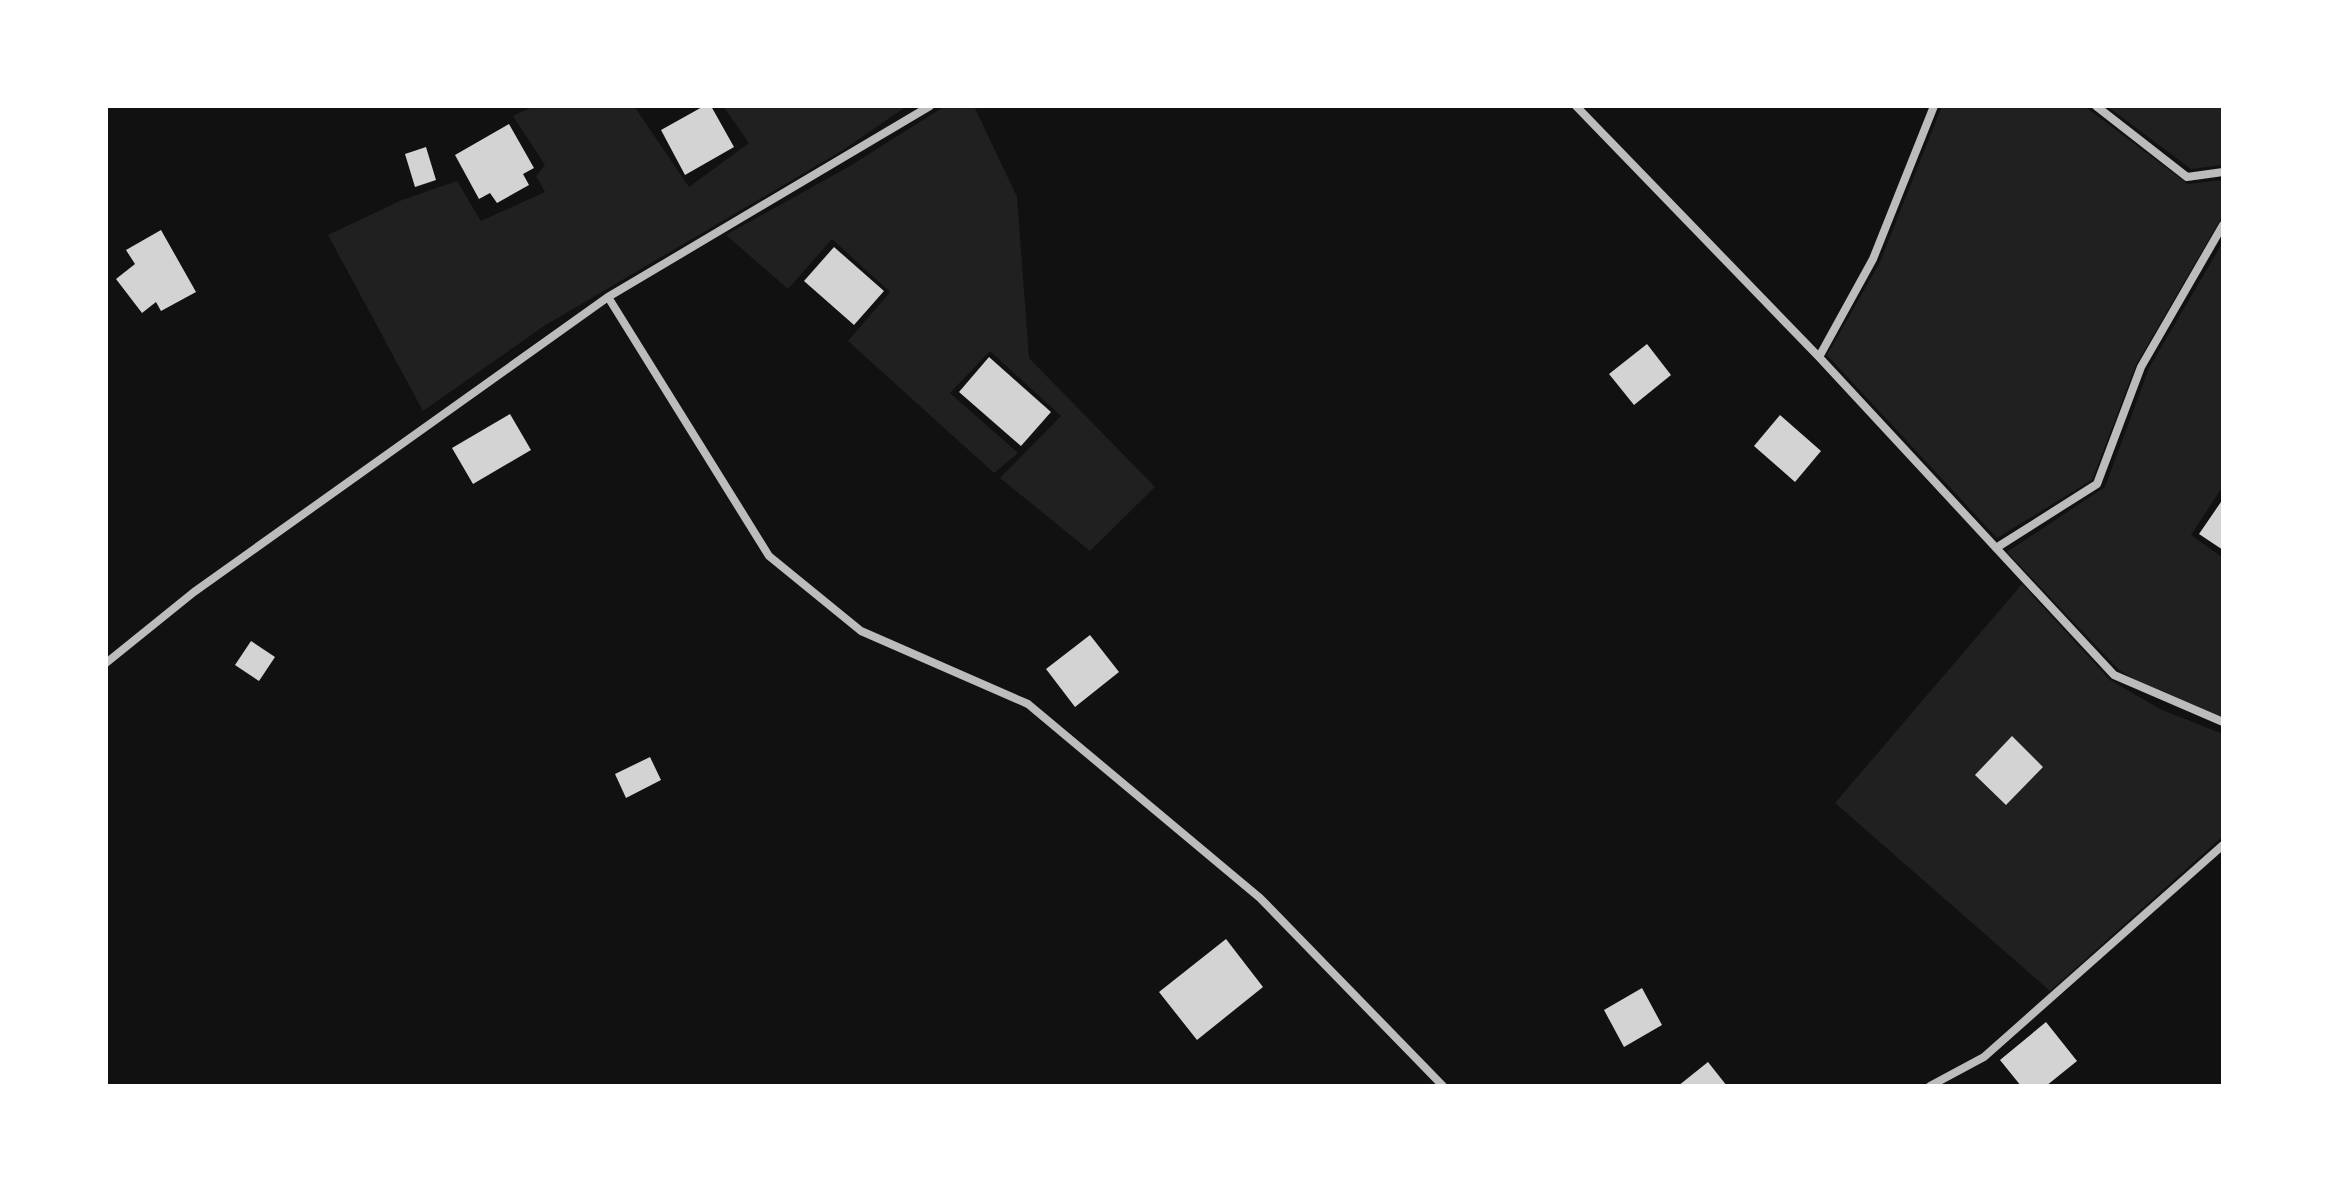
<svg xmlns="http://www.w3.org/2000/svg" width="2329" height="1192" viewBox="0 0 2329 1192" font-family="'Roboto Condensed',sans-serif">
	<rect width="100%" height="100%" fill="#111"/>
	<path fill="#202020" d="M534 106H634L689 187 749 143 723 106H907L843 150 544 326 423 411 328 235 402 200 457 181 481 221 545 192 536 176 545 165 513 116Z
		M945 106H974L1017 197 1029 358 1155 487 1090 551 1000 478 1061 416 990 351 950 393 1018 453 994 473 848 341 890 292 832 239 788 289 726 235 850 166Z
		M1942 106H2084L2188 184 2223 180V215L2136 365 2092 480 1997 538 1827 355 1880 262Z
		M2107 106H2223V165L2191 169Z
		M2223 242V486L2191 535 2223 558V721L2168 699 2119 670 2007 552 2105 487 2149 368Z
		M2022 584 2110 680 2160 709 2223 734V836L2050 991 1835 803Z"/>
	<path fill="#d3d3d3" d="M704 106H711L734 147 685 175 661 130Z
		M509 124 534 168 523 174 529 185 497 203 490 193 479 199 455 155Z
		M426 147 436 180 415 187 405 154Z
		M161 230 196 292 161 311 156 302 142 313 116 279 135 264 126 250Z
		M834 247 884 291 854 325 804 281Z
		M1647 344 1671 375 1634 405 1609 374Z
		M989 357 1051 412 1021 446 959 392Z
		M510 414 531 450 473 484 452 448Z
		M1780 415 1821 451 1795 482 1754 446Z
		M2223 499V550L2199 534Z
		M1090 635 1119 672 1075 707 1046 669Z
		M251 641 275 657 259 681 235 665Z
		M2012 736 2043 767 2006 805 1975 775Z
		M650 757 661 780 626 798 615 774Z
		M1226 939 1263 987 1197 1040 1159 992Z
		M1642 988 1662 1025 1624 1047 1604 1010Z
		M2046 1022 2077 1061 2046 1086H2021L2000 1060Z
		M1708 1062 1727 1086H1678Z"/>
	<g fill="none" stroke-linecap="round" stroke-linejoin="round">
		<path stroke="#bcbcbc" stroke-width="8" d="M1576 106 1819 357 2114 675 2223 722
			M2096 106 2187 177 2223 172
			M608 297 769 556 861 631 1028 704 1260 898 1443 1086
			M1819 357 1873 259 1934 106
			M1996 548 2097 484 2141 367 2223 225
			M106 663 194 592 608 297 930 106
			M1930 1086 1984 1057 2223 845"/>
	</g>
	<rect width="2329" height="1192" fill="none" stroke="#ffffff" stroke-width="216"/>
</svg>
